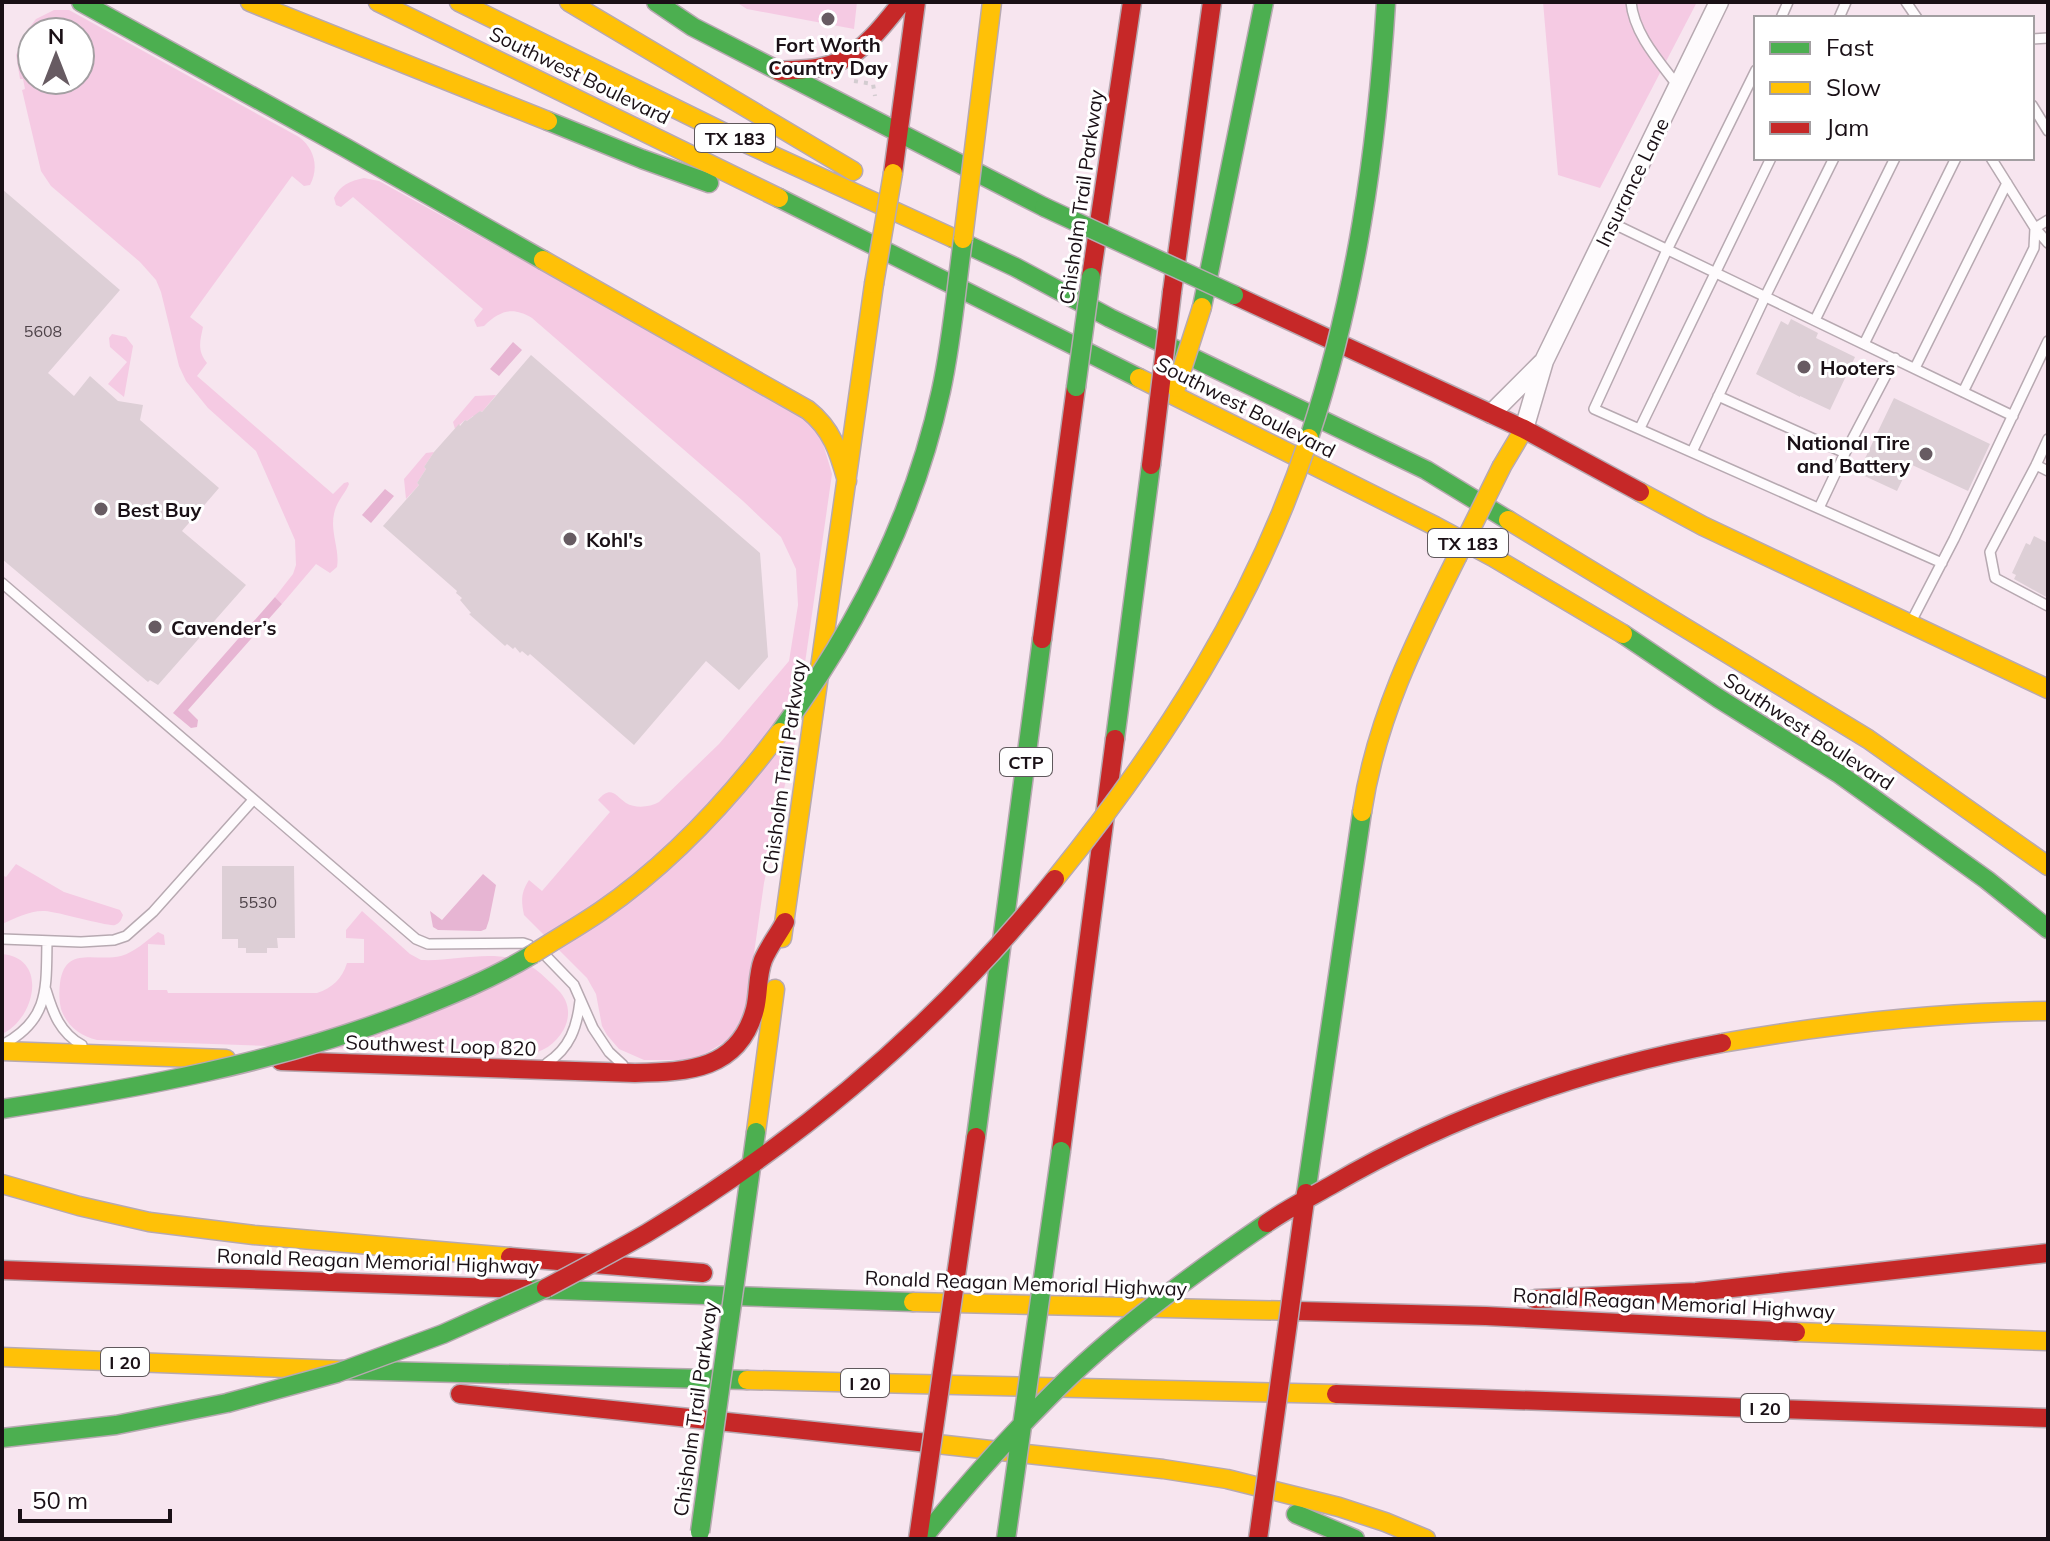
<svg xmlns="http://www.w3.org/2000/svg" width="2050" height="1541" viewBox="0 0 2050 1541" font-family="Mulish,sans-serif">
	<rect width="100%" height="100%" fill="#f7e5ef"/>
	<path fill="#f5cae3" fill-rule="evenodd" d="M736 2H857L854 29 747 9Z
		M1543 2H1697L1600 188 1558 175Z
		M54 10H69L299 137C315 149 319 168 310 185L304 186 292 176 190 317 203 327C200 341 197 351 207 363L197 376 333 494 344 483 348 482 349 484C345 494 336 502 334 514 330 532 340 550 337 567L330 573 316 564 282 604 275 597 293 574 296 565 295 540 256 451 208 408 186 381 179 366 161 292 156 280 140 262 51 186 41 171 22 90 25 89 23 79H20L16 55 29 28 36 19ZM32 32H80V80H32Z
		M364 178 379 181 801 414 820 433 832 474 793 747 764 883 746 1010 731 1038 695 1060H644L619 1049 607 1035 602 1026 596 994 587 978 524 915C521 901 521 892 529 880L542 891 610 812 598 800C611 785 615 795 626 803 636 809 650 807 659 802L719 744 789 661 798 605 796 569 781 537 743 501 532 318C512 306 500 311 484 326L477 327 474 320 483 309 353 197 341 207 336 205 334 198C340 185 350 181 364 178Z
		M112 334 126 337 133 346 124 397 108 384 127 362 110 347 109 338Z
		M496 395 482 412 480 411 475 417 473 416 467 421 465 420 455 429 453 422 475 396Z
		M434 452 424 467 426 469 417 483 419 485 406 499 404 479 426 453Z
		M16 864 64 892 120 910 123 915C121 920 121 922 115 925 109 927 59 912 45 911 31 910 15 918 2 924V875L6 877Z
		M362 911 410 954 421 960C459 962 502 945 535 969 543 975 551 983 558 990 569 1001 571 1015 564 1029 556 1044 542 1053 525 1055L97 1040C80 1036 67 1026 61 1009 59 1000 59 992 60 983 65 945 95 962 121 956 135 952 146 941 158 932L164 935 165 945 148 944V990H167L168 993H317C332 988 342 979 347 963H364V939L346 938V930Z
		M2 954C49 958 35 1019 2 1034Z"/>
	<path fill="#e7b5d3" d="M513 342 522 350 499 376 490 369Z
		M385 489 394 496 371 523 362 515Z
		M275 597 282 604 188 710 198 720 197 727 191 728 173 713Z
		M483 874 496 885 489 920 486 929 481 931 438 930 433 927 430 911 442 920Z"/>
	<path fill="#ddcfd6" d="M2 189 120 290 48 373 74 396 90 376 118 401 143 405 140 420 219 488 182 531 246 585 158 685 150 680 148 682 2 559Z
		M1791 319 1818 333 1816 338 1855 357 1830 410 1800 396V397L1756 374 1781 321 1788 325Z
		M531 355 760 553 768 657 739 690 706 661 634 745 530 654 528 656 522 651 520 653 515 647 513 649 507 644 505 646 469 614 471 613 460 600 462 598 456 593 457 591 383 526 419 485 417 483 426 469 424 467 434 452 459 424 460 426 465 420 467 421 480 411 482 412Z
		M1894 398 1990 444 1968 491 1910 464 1897 491 1858 473Z
		M2034 536 2048 543V598L2014 579 2016 575 2012 573 2026 543 2030 545Z
		M222 866H294L295 938H277L278 948H267V953H246V948H238V939H222Z"/>
	<g fill="none" stroke-linecap="round" stroke-linejoin="round">
		<defs>
			<path id="lane" d="M1631 2C1634 34 1659 61 1678 86
				M1906 2 1917 18
				M1781 18 1788 2
				M1839 18 1846 2
				M2032 39 2048 38
				M1756 70 1667 250 1594 409 1942 563
				M2032 105 2048 131
				M1991 158 2035 228 2048 243
				M1612 223 2013 416
				M1815 320 1895 158
				M1864 344 1956 158
				M1915 368 2007 183
				M1963 392 2034 248 2035 228 2048 220
				M1718 396 1845 453 1819 508
				M1640 428 1771 158
				M1692 452 1765 297 1834 158
				M1845 453 1895 358
				M2036 465 2048 439
				M2048 471 2036 465 1990 552 1995 578 2048 606
				M2 583 416 939 428 944 523 943 529 945
				M1911 622 1954 539 2048 341
				M2 939 81 942 114 940 126 936 153 912 253 800
				M545 955 574 985 593 1028 609 1052 623 1065
				M46 990C53 1013 60 1033 82 1045
				M4 1044C50 1019 46 987 47 941
				M547 1063C570 1048 577 1027 580 1001"/>
			<path id="street" d="M1491 414 1542 363
				M1524 429 1544 361 1719 2"/>
			<path id="fast" d="M81 2 346 148 543 260
				M656 2 693 27 1044 207
				M548 121 642 159 709 183
				M779 198 1139 378
				M953 238 1015 267 1110 318 1426 470 1508 520
				M1202 307 1264 2
				M1623 634 1718 698 1838 773 1987 880 2048 929
				M1115 739 1151 465
				M976 1137 1042 639
				M1306 1193 1362 812
				M526 1289 913 1302
				M342 1370 747 1380
				M1296 1514 1355 1539"/>
			<path id="slow" d="M250 2 548 121
				M378 2 779 198
				M459 2 741 141 953 238
				M569 2 853 171
				M543 260 808 410C832 429 839 452 847 481
				M1139 378 1435 526 1493 557 1623 634
				M1502 466 1524 429
				M1640 492 1703 526 2048 689
				M1508 520 1868 739 2048 866
				M1362 812C1376 719 1415 641 1457 557
				M782 938 874 284
				M2 1051 226 1059
				M756 1132 775 989
				M2 1184 79 1206 149 1222 254 1235 510 1257
				M913 1302 1298 1311
				M1796 1332 2048 1341
				M2 1357 342 1370
				M747 1380 1336 1394
				M928 1443 1163 1469 1227 1479 1339 1507 1385 1522 1426 1539"/>
			<path id="jam" d="M779 71C800 69 823 70 842 60 866 49 886 22 902 2
				M893 173 916 2
				M1091 277 1132 2
				M1172 292 1212 2
				M1234 295 1524 429 1640 492
				M1042 639 1076 387
				M281 1061 635 1073C688 1072 739 1070 755 1009 759 993 757 976 763 960 769 946 778 935 785 922
				M1061 1151 1115 739
				M510 1257 703 1273
				M2 1270 526 1289
				M1535 1299 1696 1292 2048 1253
				M1298 1311 1486 1316 1796 1332
				M460 1394 928 1443
				M1336 1394 2048 1418"/>
		</defs>
		<use href="#lane" stroke="#b7a9b1" stroke-width="12"/>
		<use href="#street" stroke="#b7a9b1" stroke-width="21"/>
		<use href="#fast" stroke="#b7a9b1" stroke-width="21"/>
		<use href="#slow" stroke="#b7a9b1" stroke-width="21"/>
		<use href="#jam" stroke="#b7a9b1" stroke-width="21"/>
		<path stroke="#d3ccd0" stroke-width="4" stroke-dasharray="4 6" stroke-linecap="butt" d="M854 81 873 84 875 96"/>
		<use href="#lane" stroke="#fefbfd" stroke-width="9"/>
		<use href="#street" stroke="#fefbfd" stroke-width="18"/>
		<use href="#fast" stroke="#4caf50" stroke-width="18"/>
		<use href="#slow" stroke="#ffc107" stroke-width="18"/>
		<use href="#jam" stroke="#c62828" stroke-width="18"/>
		<defs>
			<path id="fast-bridge" d="M1044 207 1234 295
				M1076 387 1091 277
				M1309 438C1356 297 1377 150 1386 2
				M780 732C856 629 914 516 941 391 952 341 956 290 963 239
				M2 1109C140 1088 275 1063 406 1013 449 996 494 978 533 954
				M2 1438 116 1425 227 1403 337 1373 443 1334 546 1288
				M700 1532 756 1132
				M922 1539C962 1490 1003 1443 1048 1398 1114 1331 1190 1276 1267 1223
				M1006 1539 1061 1151"/>
			<path id="slow-bridge" d="M963 239 992 2
				M874 284 893 173
				M1176 388 1202 307
				M1457 557 1502 466
				M1055 879C1163 746 1255 602 1309 438
				M533 954C556 939 579 926 601 911 672 862 729 800 780 732
				M1722 1043C1830 1024 1938 1012 2048 1011"/>
			<path id="jam-bridge" d="M1151 465 1172 292
				M1267 1223C1287 1209 1309 1198 1330 1186 1453 1114 1583 1069 1722 1043
				M546 1288C580 1270 614 1252 647 1233 803 1139 941 1021 1055 879
				M918 1539 976 1137
				M1258 1539 1306 1193"/>
		</defs>
		<use href="#fast-bridge" stroke="#b7a9b1" stroke-width="21" stroke-linecap="butt"/>
		<use href="#slow-bridge" stroke="#b7a9b1" stroke-width="21" stroke-linecap="butt"/>
		<use href="#jam-bridge" stroke="#b7a9b1" stroke-width="21" stroke-linecap="butt"/>
		<use href="#fast-bridge" stroke="#4caf50" stroke-width="18"/>
		<use href="#slow-bridge" stroke="#ffc107" stroke-width="18"/>
		<use href="#jam-bridge" stroke="#c62828" stroke-width="18"/>
	</g>
	<g fill="#675b62" stroke="#fff" stroke-width="3">
		<circle cx="828" cy="19" r="8"/>
		<circle cx="1804" cy="367" r="8"/>
		<circle cx="1926" cy="454" r="8"/>
		<circle cx="101" cy="509" r="8"/>
		<circle cx="570" cy="539" r="8"/>
		<circle cx="155" cy="627" r="8"/>
	</g>
	<g text-anchor="middle" dominant-baseline="central" stroke-width="6" stroke-linejoin="round" paint-order="stroke">
		<g font-size="16" fill="#4d4248">
			<text x="43" y="331">5608</text>
			<text x="258" y="902">5530</text>
		</g>
		<g fill="#fff" stroke="#5f585c" stroke-width="2">
			<rect x="695" y="124" width="80" height="28" rx="6"/>
			<rect x="1428" y="529" width="80" height="28" rx="6"/>
			<rect x="1000" y="748" width="52" height="28" rx="6"/>
			<rect x="101" y="1348" width="48" height="28" rx="6"/>
			<rect x="841" y="1369" width="48" height="28" rx="6"/>
			<rect x="1741" y="1394" width="48" height="28" rx="6"/>
		</g>
		<g font-size="18" font-weight="bold" fill="#1a1016">
			<text x="735" y="138">TX 183</text>
			<text x="1468" y="543">TX 183</text>
			<text x="1026" y="762">CTP</text>
			<text x="125" y="1362">I 20</text>
			<text x="865" y="1383">I 20</text>
			<text x="1765" y="1408">I 20</text>
		</g>
		<g font-size="20" font-weight="bold" fill="#1a1016" stroke="#fff" text-anchor="start">
			<text x="828" y="44" text-anchor="middle">Fort Worth<tspan x="828" dy="23">Country Day</tspan></text>
			<text x="1820" y="367">Hooters</text>
			<text x="1910" y="442" text-anchor="end">National Tire<tspan x="1910" dy="23">and Battery</tspan></text>
			<text x="117" y="509">Best Buy</text>
			<text x="586" y="539">Kohl's</text>
			<text x="171" y="627">Cavender’s</text>
		</g>
		<g font-size="20" fill="#1a1016" stroke="#fff">
			<text transform="translate(580 75) rotate(26)">Southwest Boulevard</text>
			<text transform="translate(1632 182) rotate(-64)">Insurance Lane</text>
			<text transform="translate(1081 197) rotate(-82)">Chisholm Trail Parkway</text>
			<text transform="translate(1246 407) rotate(27)">Southwest Boulevard</text>
			<text transform="translate(1809 731) rotate(33)">Southwest Boulevard</text>
			<text transform="translate(784 767) rotate(-82)">Chisholm Trail Parkway</text>
			<text transform="translate(441 1045) rotate(2)">Southwest Loop 820</text>
			<text transform="translate(378 1261) rotate(2)">Ronald Reagan Memorial Highway</text>
			<text transform="translate(1026 1283) rotate(2)">Ronald Reagan Memorial Highway</text>
			<text transform="translate(1674 1303) rotate(3)">Ronald Reagan Memorial Highway</text>
			<text transform="translate(695 1409) rotate(-82)">Chisholm Trail Parkway</text>
		</g>
	</g>
	<rect width="2050" height="1541" fill="none" stroke="#1a1016" stroke-width="8"/>
	<rect x="1754" y="16" width="280" height="144" fill="#ffffff" stroke="#a39fa2" stroke-width="2"/>
	<rect x="1770" y="42" width="40" height="12" fill="#4caf50" stroke="#a39fa2" stroke-width="2"/>
	<text x="1826" y="56" font-size="24" fill="#1a1016">Fast</text>
	<rect x="1770" y="82" width="40" height="12" fill="#ffc107" stroke="#a39fa2" stroke-width="2"/>
	<text x="1826" y="96" font-size="24" fill="#1a1016">Slow</text>
	<rect x="1770" y="122" width="40" height="12" fill="#c62828" stroke="#a39fa2" stroke-width="2"/>
	<text x="1826" y="136" font-size="24" fill="#1a1016">Jam</text>
	<g transform="translate(56 56)"><circle r="38" fill="#ffffff" stroke="#a39fa2" stroke-width="2"/>
	<path d="M0-6L14 30L0 20L-14 30Z" fill="#675b62"/>
	<text y="-12" font-size="22" font-weight="bold" text-anchor="middle" fill="#1a1016">N</text>
	</g>
	<path d="M20 1509v12h150v-12" fill="none" stroke="#1a1016" stroke-width="4"/>
	<text x="32" y="1509" font-size="24" fill="#1a1016" stroke="#ffffff" stroke-width="6" paint-order="stroke">50 m</text>
</svg>
